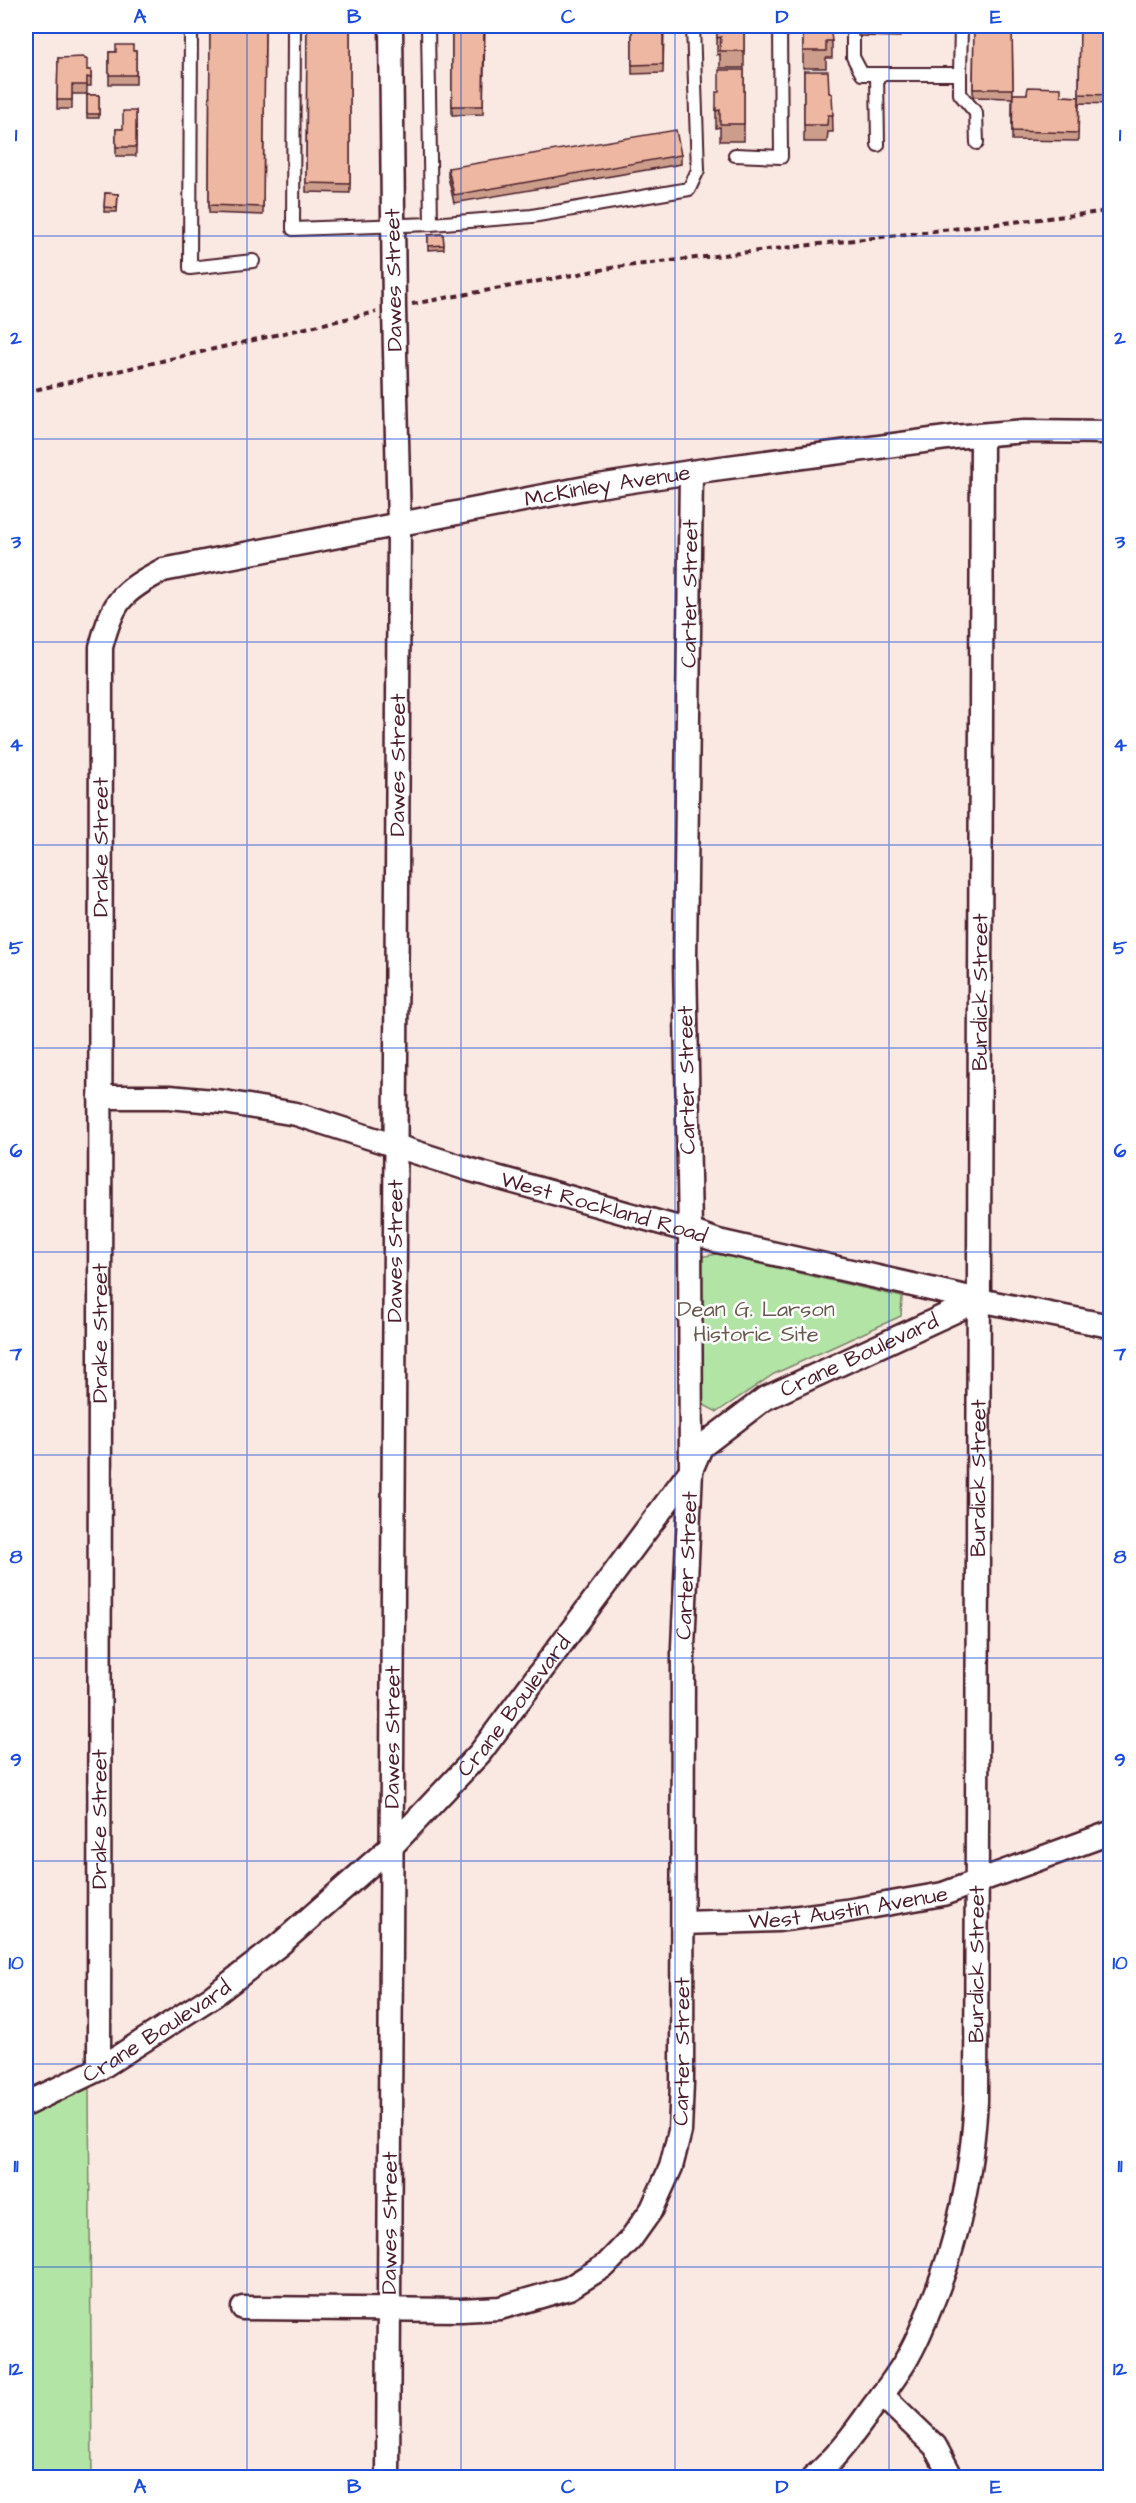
<svg xmlns="http://www.w3.org/2000/svg" width="1136" height="2503" viewBox="0 0 1136 2503" font-family="'Architects Daughter',sans-serif">
	<rect width="100%" height="100%" fill="#fae9e3"/>
	<filter id="ink" filterUnits="userSpaceOnUse"><feTurbulence type="fractalNoise" baseFrequency=".0167" numOctaves="2"/><feDisplacementMap in="SourceGraphic" scale="12" xChannelSelector="R" yChannelSelector="G"/><feConvolveMatrix kernelMatrix="1 2 1 2 8 2 1 2 1" color-interpolation-filters="sRGB"/></filter>
	<g filter="url(#ink)">
		<path fill="#b1e4a5" stroke="#7e8268" stroke-width="1.5" d="M717 1254 902 1297 901 1316 774 1374 717 1412 700 1403 699 1257Z
			M89 2088 92 2477H26V2118Z"/>
		<g fill="none" stroke-linecap="round" stroke-linejoin="round">
			<defs>
				<path id="service" d="M191 26 190 268 253 261
					M294 26 293 229 431 224
					M428 26 431 224 532 216 689 189 698 170 693 26
					M853 26V57L862 74H960L961 26
					M877 74 878 145
					M960 74V94L976 113 977 143
					M735 155 781 157 780 26"/>
				<g id="minor">
					<path id="s1" d="M100 1097H169L224 1102 296 1114 471 1170 690 1231 718 1241 979 1300 1110 1326"/>
					<path id="s2" d="M683 1923 777 1920 846 1911 943 1894 1110 1833"/>
					<path id="s3" d="M99 2069 101 647C113 601 121 592 163 570L585 488 691 472 954 437 1026 431 1110 432"/>
					<path id="s4" d="M26 2104 99 2069 213 1996 279 1945 393 1845 480 1753 691 1470 701 1447 764 1399 979 1300"/>
					<path id="s5" d="M243 2308 461 2310 500 2308 569 2288 606 2265 630 2240 652 2209 671 2167 680 2131 682 2083 683 1647 691 1470 690 1231 685 958 691 472"/>
					<path d="M882 2395 935 2446 952 2478"/>
					<path id="s6" d="M388 2478 399 526 394 308 391 26"/>
					<path id="s7" d="M813 2478C836 2458 855 2432 872 2408 881 2396 891 2384 899 2371 913 2351 922 2328 931 2306 960 2235 971 2177 976 2101L982 435"/>
				</g>
			</defs>
			<use href="#service" stroke="#4a1f2b" stroke-width="16"/>
			<use href="#minor" stroke="#4a1f2b" stroke-width="27"/>
			<path stroke="#4a1f2b" stroke-width="4" stroke-dasharray="6 4.5" stroke-linecap="butt" d="M412 304 617 267 1110 211
				M26 392 376 312"/>
			<use href="#service" stroke="#fff" stroke-width="12"/>
			<use href="#minor" stroke="#fff" stroke-width="22"/>
		</g>
		<path fill="#cc9d8a" stroke="#4a1f2b" stroke-width="1.5" d="M210 26 265 27 263 215 209 213Z
			M307 26H350V193L306 192Z
			M452 26H485L483 114 452 115Z
			M632 26H664L663 73 632 74Z
			M717 26H744V68H720V54L717 55Z
			M803 26 832 41V58H826V68H803Z
			M858 26H900V37L858 36Z
			M974 26H1012L1013 94 1079 97 1078 141 1012 140V98L973 97Z
			M1080 26H1110V104L1079 103Z
			M136 51V84H109V52Z
			M58 58 87 70H91V86H87V94H72V109H57Z
			M744 70V141H720V127L716 128V109L719 92Z
			M804 71 829 93 832 94 833 132H828L827 142H804Z
			M87 95H99V118H87Z
			M136 111V156H116V129H123Z
			M681 155V164L454 203 448 177V168Z
			M105 193 118 194 117 212H104Z
			M443 234 444 249 428 250V235Z"/>
		<path fill="#edb7a1" stroke="#4a1f2b" stroke-width="1.5" d="M210 26 265 27 263 207 209 205Z
			M307 26H350V184L306 183Z
			M452 26H484L483 106H452Z
			M632 26H663V64L632 65Z
			M717 26H744V51H720L721 37 717 38Z
			M803 26H830L832 41H826V51H803Z
			M974 26H1012L1013 89H973Z
			M1080 26H1110V95L1079 94Z
			M116 45H133V51H136V75H109V52H116Z
			M84 57V59H87V70H91V78L87 77V85H72V100H57L58 58Z
			M719 70H744V124H720V110L716 111V92H719Z
			M804 71H828L829 93 832 94 833 115H828L827 125H804Z
			M1028 87 1061 88V96L1079 97 1078 133 1012 131 1013 94H1027Z
			M87 95H99V114H87Z
			M123 111H136V147H116V129H123Z
			M676 130 681 155 454 195 448 168Z
			M105 193 118 194 117 208 104 207Z
			M443 234 444 245 428 246V235Z"/>
	</g>
	<path fill="none" stroke="#1d4ed8" stroke-width="1.5" stroke-opacity="0.55" d="M247 26V2478M461 26V2478M675 26V2478M889 26V2478M26 236H1110M26 439H1110M26 642H1110M26 845H1110M26 1048H1110M26 1252H1110M26 1455H1110M26 1658H1110M26 1861H1110M26 2064H1110M26 2267H1110"/>
	<g text-anchor="middle" dominant-baseline="central" stroke-width="5" stroke-linejoin="round" paint-order="stroke">
		<g font-size="22" fill="#4a1f2b" stroke="#fff">
			<text transform="translate(394 280) rotate(-91)">Dawes Street</text>
			<text stroke="none"><textPath href="#s3" startOffset="1978">McKinley Avenue</textPath></text>
			<text stroke="none"><textPath href="#s5" startOffset="2066">Carter Street</textPath></text>
			<text stroke="none"><textPath href="#s6" startOffset="1713">Dawes Street</textPath></text>
			<text stroke="none"><textPath href="#s3" startOffset="1222">Drake Street</textPath></text>
			<text stroke="none"><textPath href="#s7" startOffset="1530">Burdick Street</textPath></text>
			<text transform="translate(687 1080) rotate(-91)">Carter Street</text>
			<text stroke="none"><textPath href="#s1" startOffset="519">West Rockland Road</textPath></text>
			<text stroke="none"><textPath href="#s6" startOffset="1227">Dawes Street</textPath></text>
			<text stroke="none"><textPath href="#s3" startOffset="736">Drake Street</textPath></text>
			<text stroke="none"><textPath href="#s4" startOffset="1140">Crane Boulevard</textPath></text>
			<text stroke="none"><textPath href="#s7" startOffset="1044">Burdick Street</textPath></text>
			<text stroke="none"><textPath href="#s5" startOffset="1094">Carter Street</textPath></text>
			<text stroke="none"><textPath href="#s4" startOffset="636">Crane Boulevard</textPath></text>
			<text stroke="none"><textPath href="#s6" startOffset="741">Dawes Street</textPath></text>
			<text stroke="none"><textPath href="#s3" startOffset="250">Drake Street</textPath></text>
			<text stroke="none"><textPath href="#s2" startOffset="166">West Austin Avenue</textPath></text>
			<text stroke="none"><textPath href="#s7" startOffset="558">Burdick Street</textPath></text>
			<text stroke="none"><textPath href="#s4" startOffset="150">Crane Boulevard</textPath></text>
			<text stroke="none"><textPath href="#s5" startOffset="608">Carter Street</textPath></text>
			<text stroke="none"><textPath href="#s6" startOffset="255">Dawes Street</textPath></text>
		</g>
		<g font-size="22" fill="#695a50" stroke="#fff">
			<text x="756" y="1309">Dean G. Larson<tspan x="756" dy="25">Historic Site</tspan></text>
		</g>
	</g>
	<rect width="1136" height="2503" fill="none" stroke="#fff" stroke-width="66"/>
	<rect x="33" y="33" width="1070" height="2437" fill="none" stroke="#1d4ed8" stroke-width="2"/>
	<g font-size="20" text-anchor="middle" font-weight="bold" fill="#1d4ed8">
		<text x="140" y="23">A</text>
		<text x="354" y="23">B</text>
		<text x="568" y="23">C</text>
		<text x="782" y="23">D</text>
		<text x="996" y="23">E</text>
		<text x="16" y="141">1</text>
		<text x="1120" y="141">1</text>
		<text x="16" y="344">2</text>
		<text x="1120" y="344">2</text>
		<text x="16" y="548">3</text>
		<text x="1120" y="548">3</text>
		<text x="16" y="751">4</text>
		<text x="1120" y="751">4</text>
		<text x="16" y="954">5</text>
		<text x="1120" y="954">5</text>
		<text x="16" y="1157">6</text>
		<text x="1120" y="1157">6</text>
		<text x="16" y="1360">7</text>
		<text x="1120" y="1360">7</text>
		<text x="16" y="1563">8</text>
		<text x="1120" y="1563">8</text>
		<text x="16" y="1766">9</text>
		<text x="1120" y="1766">9</text>
		<text x="16" y="1969">10</text>
		<text x="1120" y="1969">10</text>
		<text x="16" y="2172">11</text>
		<text x="1120" y="2172">11</text>
		<text x="16" y="2375">12</text>
		<text x="1120" y="2375">12</text>
		<text x="140" y="2493">A</text>
		<text x="354" y="2493">B</text>
		<text x="568" y="2493">C</text>
		<text x="782" y="2493">D</text>
		<text x="996" y="2493">E</text>
	</g>
</svg>
